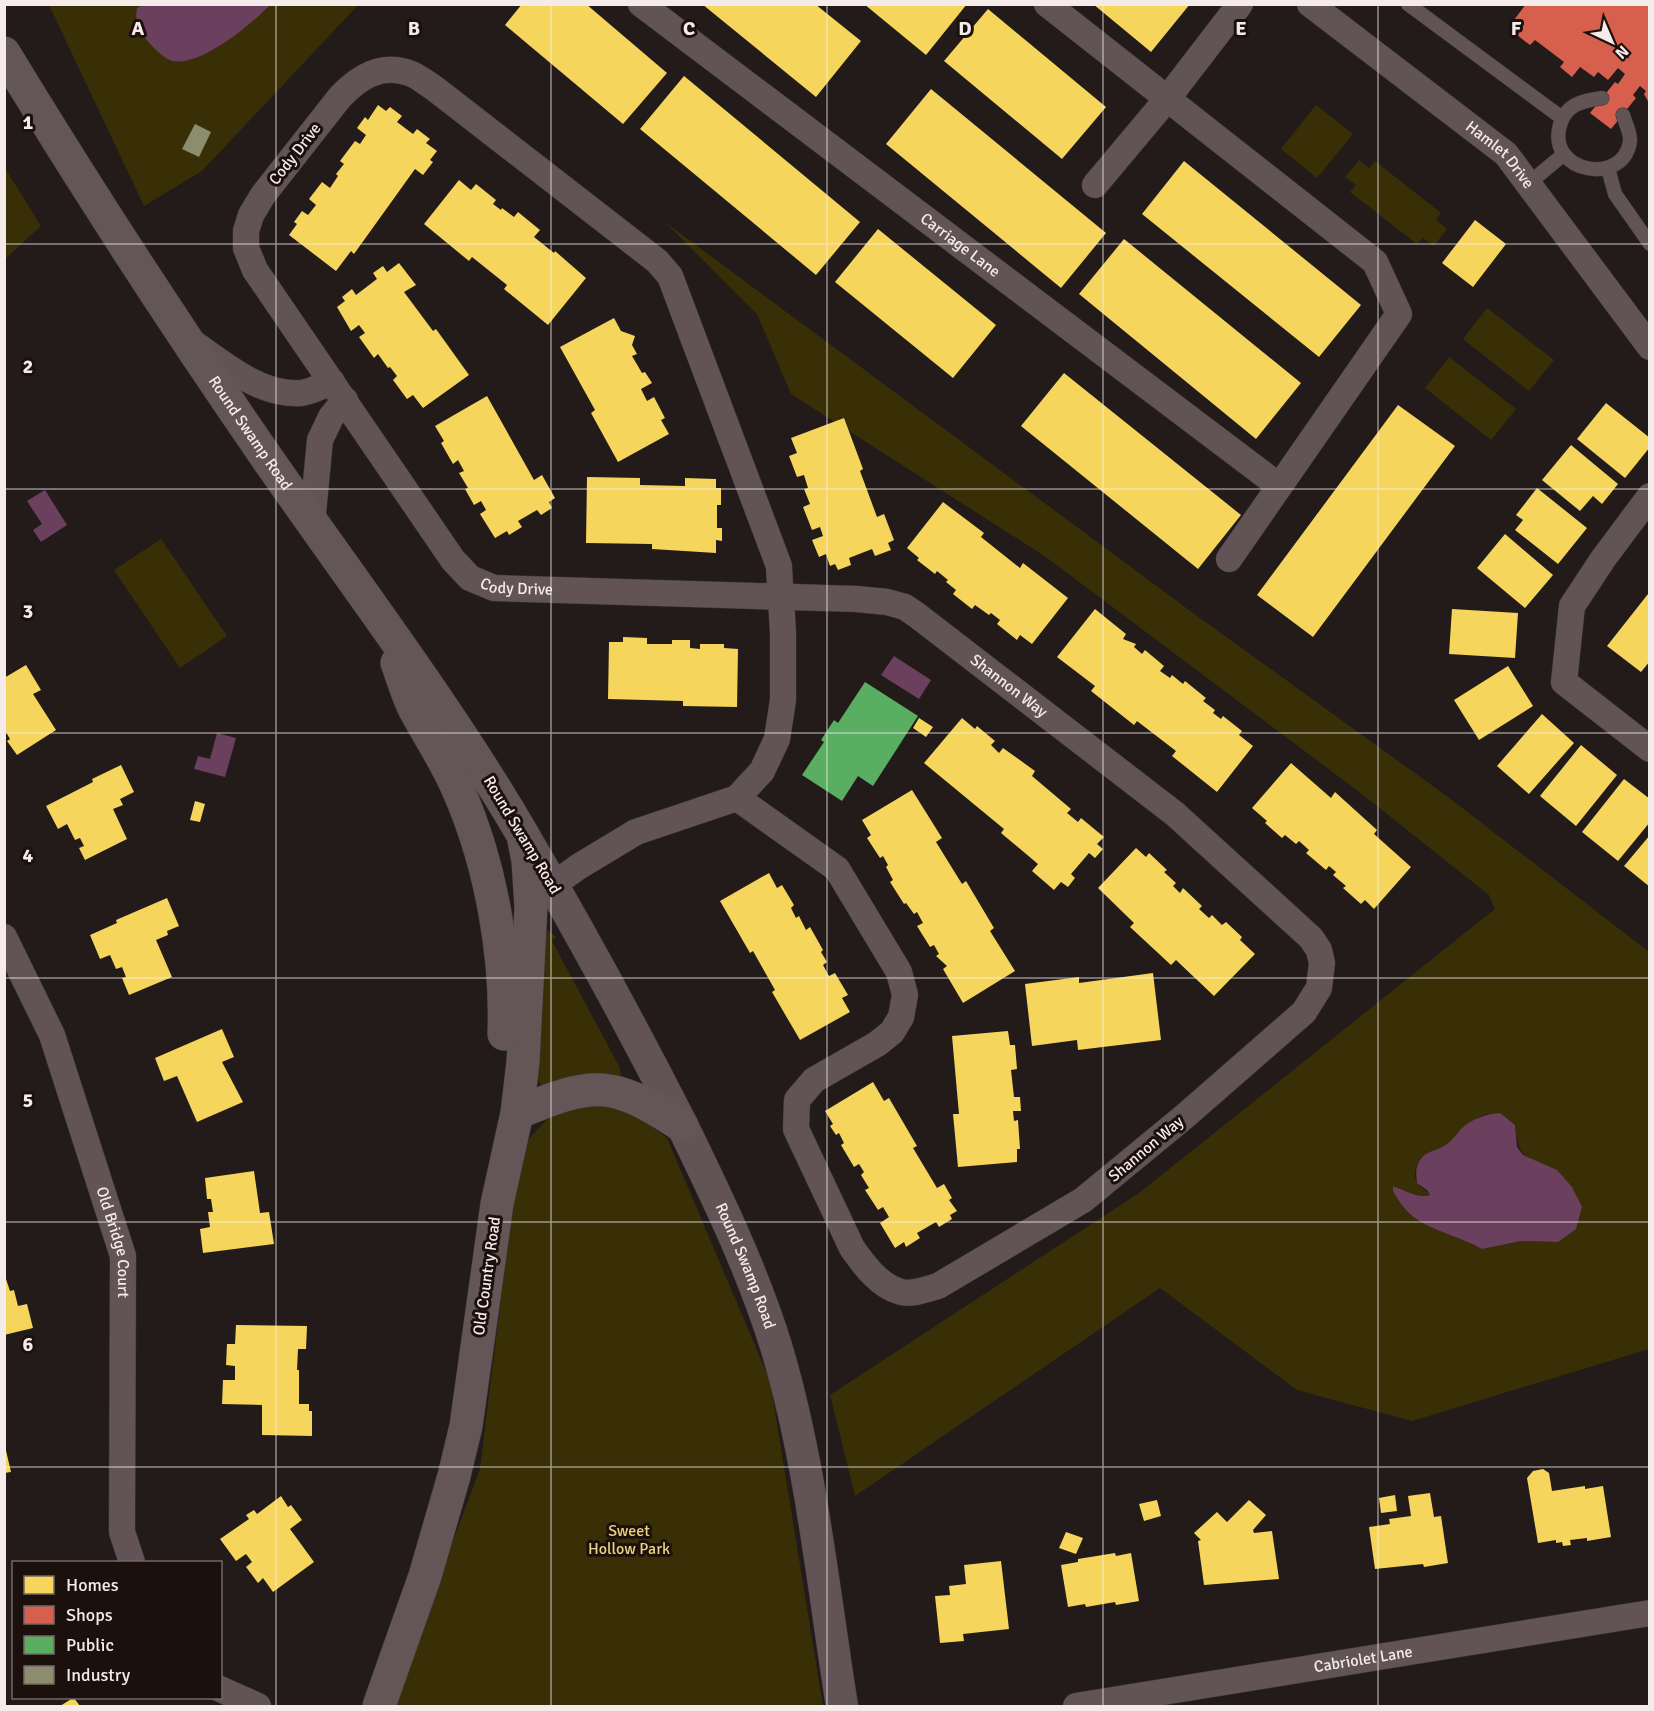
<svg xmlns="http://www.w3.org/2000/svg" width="1654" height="1711" viewBox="0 0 1654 1711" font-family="Signika,sans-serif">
	<rect width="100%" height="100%" fill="#221b1a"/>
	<path fill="#392f07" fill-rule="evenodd" d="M49 5H143L137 8 215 49 263 12 270 5H358L202 171 144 206Z
		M1316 105 1353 134 1317 178 1281 149Z
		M1359 160 1369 168 1375 161 1441 213 1436 220 1447 229 1434 246 1423 238 1417 244 1350 192 1356 185 1345 177Z
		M5 168 41 226 5 259Z
		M666 223 1189 610 1448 797 1649 952V1349L1412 1421 1297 1390 1160 1288 855 1496 830 1395 1139 1193 1495 909 1489 895 1358 791 1046 557 791 394 757 314ZM1486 1114 1515 1125C1519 1162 1526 1156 1557 1170L1558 1242 1521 1241 1482 1249C1460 1236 1429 1231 1410 1214 1403 1208 1397 1198 1393 1191L1394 1186C1405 1190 1418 1199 1430 1195 1424 1187 1414 1184 1415 1173 1417 1154 1433 1154 1445 1146 1452 1141 1456 1135 1461 1129 1468 1122 1478 1118 1486 1114Z
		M1487 308 1554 360 1529 391 1463 339Z
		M1449 357 1516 409 1491 440 1425 388Z
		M161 539 227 636 180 668 114 570Z
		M548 930 556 937 552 941 620 1068 621 1079 542 1087 537 1078 545 936Z
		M587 1104 624 1106 667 1138 770 1381 823 1706H391L480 1469 516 1175 526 1142 550 1116Z"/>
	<path fill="#6b405e" d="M143 5V4L270 5C252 24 200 67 173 61 166 60 156 50 151 45 141 34 134 24 137 8Z
		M45 490 67 525 41 542 33 530 42 524 27 501Z
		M894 656 931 680 919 699 881 675Z
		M217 733 236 738 225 777 194 769 198 756 210 759Z
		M1500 1113 1515 1125 1517 1147 1523 1155 1557 1170 1572 1187 1582 1207 1576 1229 1558 1242 1521 1241 1482 1249C1460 1236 1429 1231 1410 1214 1403 1208 1397 1198 1393 1191V1186C1405 1190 1418 1199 1430 1195L1427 1190 1417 1183C1416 1175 1415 1167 1420 1160 1426 1151 1436 1151 1444 1146 1451 1142 1456 1135 1461 1129 1471 1119 1486 1114 1500 1113Z"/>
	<path fill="#f6d55c" d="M522 4H586L667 73 623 124 505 25Z
		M702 4H815L861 41 816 97Z
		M864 4H967L926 55Z
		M1093 4H1190L1151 52Z
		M988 9 1106 107 1062 159 944 61Z
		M684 76 860 222 816 275 640 129Z
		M931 89 1106 233 1061 288 886 144Z
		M378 105 386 111 390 107 402 116 397 122 413 134 417 129 430 139 426 143 437 151 430 160 433 162 423 175 415 169 354 254 351 251 336 271 289 235 297 224 294 222 302 211 308 215 316 205 309 199 322 182 330 188 338 176 336 174 344 164 340 161 355 141 360 144 366 135 357 128 365 117 368 120Z
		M1184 161 1361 305 1319 357 1142 214Z
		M459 180 471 190 476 184 496 200 493 204 501 210 502 208 514 217 518 212 540 230 534 237 554 253 555 251 586 278 548 325 504 289 507 285 472 257 469 261 424 224Z
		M1475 220 1506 244 1473 287 1442 263Z
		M878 229 996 325 953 378 835 282Z
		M1124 239 1301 383 1256 439 1079 294Z
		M399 263 416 285 404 292 433 331 436 329 469 375 423 408 413 395 407 399 393 380 397 376 390 367 388 368 378 354 374 358 359 337 365 333 359 325 351 331 337 307 345 301 342 297 352 289 356 295 377 279 373 273 383 266 387 272Z
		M614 318 621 331 635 336 632 345 637 354 632 356 642 373 645 372 652 383 641 389 647 401 654 397 665 418 661 420 669 434 618 462 591 413 595 410 560 347Z
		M1064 373 1241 515 1198 569 1021 426Z
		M487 396 534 480 542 475 555 498 549 502 552 508 541 515 537 510 518 521 522 527 509 535 507 531 495 538 480 514 486 510 481 501 474 505 465 489 468 488 459 473 464 471 458 460 453 464 441 443 444 441 435 426Z
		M1606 403 1650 438V447L1625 478 1577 439Z
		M1398 405 1455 446 1313 637 1257 595Z
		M844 418 863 469 860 471 877 517 884 514 894 540 888 543 891 550 875 556 872 549 849 558 851 565 838 570 835 564 830 566 826 554 819 557 812 540 823 536 820 527 812 530 803 507 810 504 804 489 808 488 804 475 797 477 789 456 797 453 791 438Z
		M1571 445 1618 484 1602 504 1593 496 1580 511 1542 480Z
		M587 477 640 478V485L685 486V478L716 479V488H721V505H717V528H722V541L716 540V553L652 549V544L586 543Z
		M1537 488 1587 528 1558 564 1515 530 1523 520 1516 515Z
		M943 502 984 533 981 537 1020 568 1023 563 1068 598 1032 644 1020 635 1017 640 997 624 1000 620 991 613 989 615 975 605 972 609 953 594 956 590 946 582 948 580 937 571 935 574 917 560 919 558 907 548Z
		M1505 534 1553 575 1525 608 1477 568Z
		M1648 594 1650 595V661L1641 672 1607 646Z
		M1095 609 1126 634 1123 639 1136 644 1134 647 1142 654 1145 650 1164 666 1160 671 1170 678 1172 675 1183 684 1185 681 1206 698 1203 701 1215 710 1213 713 1221 719 1223 716 1242 731 1239 735 1253 746 1217 792 1172 756 1176 751 1137 721 1134 725 1091 691 1095 686 1057 657Z
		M1452 609 1518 613 1515 658 1449 654Z
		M623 637 647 638V644H672V640H690V648L700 649V644H724V648L738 649 737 707 683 706V701L608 699 609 642H623Z
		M26 665 41 690 33 694 56 730 17 755 7 741 10 739 4 729V678Z
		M1508 666 1533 706 1479 740 1454 700Z
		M1542 714 1574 743 1529 794 1497 766Z
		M919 718 933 727 926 737 913 728Z
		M962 718 975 729 977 726 995 741 991 745 999 753 1003 748 1035 771 1032 776 1071 809 1067 813 1078 822 1081 818 1104 837 1097 844 1103 849 1095 858 1089 853 1071 874 1075 878 1068 887 1061 882 1054 890 1032 871 1038 864 1001 833 1004 829 924 763Z
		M1581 745 1617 775 1576 826 1540 796Z
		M1291 763 1331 798 1335 792 1377 830 1374 834 1411 867 1374 909 1365 900 1361 904 1343 888 1346 886 1333 875 1336 872 1329 866 1326 870 1306 853 1309 850 1299 841 1296 844 1285 835 1282 838 1265 823 1267 821 1252 808Z
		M121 765 134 792 120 799 123 805 113 809 127 839 85 860 79 848 84 846 80 838 75 840 67 824 58 829 46 806 93 782 92 779Z
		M1624 779 1650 799V822L1618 861 1582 832Z
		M912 790 942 838 936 842 962 884 966 881 994 928 990 931 1015 971 963 1003 943 969 947 966 936 956 939 954 934 945 930 947 917 926 923 923 917 912 914 914 906 903 904 904 890 882 893 880 886 867 888 865 883 856 880 858 867 838 871 835 862 820Z
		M195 801 205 804 200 822 190 820Z
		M1650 835V887L1624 866Z
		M1136 848 1146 857 1149 853 1167 870 1164 872 1176 883 1173 886 1180 893 1183 888 1202 906 1199 909 1209 918 1212 915 1222 925 1226 922 1242 937 1240 940 1255 954 1214 996 1176 960 1171 965 1130 927 1134 923 1098 888Z
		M769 873 777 888 782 885 794 905 791 908 796 918 799 916 806 930 810 927 823 950 821 952 827 962 823 965 829 976 835 973 848 995 842 998 850 1012 800 1040 772 992 775 990 753 951 750 953 720 901Z
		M167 898 179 926 167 931 168 935 156 940 172 977 129 995 122 978 126 977 122 967 116 969 110 955 100 959 90 935 117 923 116 920Z
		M1153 973 1161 1040 1078 1050 1077 1040 1032 1046 1025 984 1079 977V983Z
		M222 1029 234 1057 222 1062 243 1102 197 1122 177 1076 164 1081 155 1058Z
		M1008 1031 1010 1045H1015L1017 1069 1011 1070 1014 1097H1020L1021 1111H1013L1014 1121 1018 1120 1020 1149H1017V1162L958 1167 953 1114H959L952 1036Z
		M873 1082 884 1101 889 1098 917 1146 913 1148 937 1188 944 1184 952 1198 949 1200 957 1211 950 1215 952 1219 939 1227 936 1222 917 1233 920 1238 906 1247 904 1242 895 1248 880 1223 889 1217 883 1207 878 1210 865 1190 869 1188 861 1175 864 1172 859 1164 854 1167 841 1145 844 1143 839 1133 836 1135 830 1126 833 1124 825 1111Z
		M254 1171 260 1213 269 1212 274 1244 203 1253 200 1229 210 1227 208 1212H213L211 1199H207L205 1178Z
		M4 1273 10 1291 14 1290 18 1306 27 1304 33 1328 4 1335Z
		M236 1325 307 1326 306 1349H298L297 1370H299V1404H309V1411H312V1436L262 1435V1405L222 1404 223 1380H235V1366L226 1365 227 1344H235Z
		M4 1442 11 1472 4 1473Z
		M1543 1469 1549 1473 1552 1491 1585 1486V1489L1603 1486 1611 1537 1587 1541V1538L1570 1540 1571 1545 1563 1546 1562 1542 1556 1543V1540L1538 1543 1527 1478 1533 1471Z
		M1430 1493 1434 1517 1441 1516 1448 1563 1424 1567 1423 1564 1375 1569 1369 1527 1390 1524 1389 1519 1411 1516 1408 1496Z
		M1395 1495 1397 1511 1381 1513 1379 1498Z
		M281 1496 288 1507 291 1505 302 1520 290 1529 314 1562 273 1592 263 1578 258 1583 246 1567 252 1562 246 1554 236 1561 220 1539 249 1519 246 1515 254 1510 257 1514Z
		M1157 1500 1161 1516 1144 1521 1139 1504Z
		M1249 1500 1266 1515 1253 1530 1254 1533 1272 1531 1279 1579 1204 1585 1198 1541 1201 1540 1194 1533 1217 1512 1227 1522Z
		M1066 1532 1083 1538 1076 1554 1059 1548Z
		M1115 1553 1116 1556 1131 1553 1139 1601 1116 1605 1115 1602 1086 1607 1085 1604 1068 1607 1061 1565 1078 1562V1559Z
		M1001 1561 1009 1629 963 1634 964 1641 940 1643 935 1596 950 1595 949 1586 966 1584 964 1565Z
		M74 1698 80 1706H60L73 1698Z"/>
	<path fill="#d6604d" d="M1526 4H1650V105L1644 94 1646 91 1640 86 1633 95 1636 98 1611 129 1590 113 1615 82 1618 84 1625 74 1618 68 1608 80 1598 72 1594 77 1580 67 1572 77 1560 67 1564 62 1535 40 1530 45 1517 35 1520 31 1511 24Z"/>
	<path fill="#5aae61" d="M865 682 918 716 873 786 858 776 842 801 802 775 824 742 821 740 834 720 838 723Z"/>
	<path fill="#8c8c6e" d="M195 124 211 132 199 157 182 149Z"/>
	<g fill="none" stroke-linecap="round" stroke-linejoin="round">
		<defs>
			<path id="service" d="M1408 4 1562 118
				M1602 98C1582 101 1566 104 1560 125 1546 173 1624 187 1630 141 1631 134 1625 122 1623 115
				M1608 168 1615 194 1650 244
				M1528 184 1564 154"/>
			<g id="minor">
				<path id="s1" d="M641 4 1279 486"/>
				<path d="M1047 4 1375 262 1399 314 1229 559"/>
				<path id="s2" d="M1310 4 1506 154 1650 347"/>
				<path d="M1095 185 1167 99 1240 4"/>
				<path d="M195 344C225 365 261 396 301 393 311 392 323 385 332 382"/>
				<path d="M1650 496 1603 559 1572 606 1564 682 1650 749"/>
				<path d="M312 524 320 440 331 417 345 400"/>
				<path id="s3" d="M539 897 553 885 578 867 636 832 737 798 762 771 777 739 783 700V634C782 611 780 589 779 566L670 276 657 261 434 88C426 83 418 76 409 73 381 63 359 77 340 97L263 195 251 215 246 231V248L255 270 453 560 470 578 494 588 857 599 887 602 905 607 918 616 1175 814 1311 938 1319 950 1322 963 1319 988 1304 1012 1185 1116 1083 1200 938 1286C927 1289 912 1295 901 1292 879 1286 864 1265 852 1248L796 1129 797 1100 814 1080 877 1044 892 1032 901 1017 905 995 899 972 837 869 737 798"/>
				<path id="s4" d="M4 937 52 1035 123 1256 122 1532 132 1562"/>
				<path d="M220 1689 258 1706"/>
				<path id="s5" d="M1076 1706 1650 1613"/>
			</g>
			<g id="tertiary">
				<path id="s6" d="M524 836C580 931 632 1027 682 1125 717 1197 752 1269 776 1346 811 1462 823 1587 842 1706"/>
			</g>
			<g id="secondary">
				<path id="s7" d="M4 53C88 191 177 328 269 461 355 585 447 705 523 835L528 861 531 907 523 1062 517 1113 497 1204 466 1426 454 1476 425 1576 379 1706"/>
				<path d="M397 663C403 678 407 695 415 710 430 738 448 764 460 794 491 866 507 956 504 1034"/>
				<path d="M517 1113C594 1081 611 1079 682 1126"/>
			</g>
		</defs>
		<use href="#service" stroke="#3a3534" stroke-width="15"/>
		<use href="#minor" stroke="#3a3534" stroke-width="27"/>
		<use href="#tertiary" stroke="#3a3534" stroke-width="33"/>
		<use href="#secondary" stroke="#3a3534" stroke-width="34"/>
		<use href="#service" stroke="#615356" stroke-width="14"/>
		<use href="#minor" stroke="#615356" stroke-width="26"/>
		<use href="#tertiary" stroke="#615356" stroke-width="32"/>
		<use href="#secondary" stroke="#645557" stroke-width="33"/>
	</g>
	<path fill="none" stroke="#f5ece9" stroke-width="1.5" stroke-opacity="0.55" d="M276 4V1706M551 4V1706M827 4V1706M1103 4V1706M1378 4V1706M4 244H1650M4 489H1650M4 733H1650M4 978H1650M4 1222H1650M4 1467H1650"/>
	<g text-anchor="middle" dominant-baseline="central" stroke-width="6" stroke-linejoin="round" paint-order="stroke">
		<g font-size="16" fill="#f5ece9" stroke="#1c100d">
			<text transform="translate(295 154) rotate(-52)">Cody Drive</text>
			<text stroke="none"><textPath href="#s2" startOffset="243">Hamlet Drive</textPath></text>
			<text stroke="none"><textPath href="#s1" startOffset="400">Carriage Lane</textPath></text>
			<text stroke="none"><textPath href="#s7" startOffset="453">Round Swamp Road</textPath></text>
			<text stroke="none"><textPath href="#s3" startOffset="1818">Cody Drive</textPath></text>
			<text stroke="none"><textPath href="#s3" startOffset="2338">Shannon Way</textPath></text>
			<text transform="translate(522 835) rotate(59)">Round Swamp Road</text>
			<text transform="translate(1146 1149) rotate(-40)">Shannon Way</text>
			<text stroke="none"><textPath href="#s4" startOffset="326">Old Bridge Court</textPath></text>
			<text stroke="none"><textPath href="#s6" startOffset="484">Round Swamp Road</textPath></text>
			<text transform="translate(487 1276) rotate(-82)">Old Country Road</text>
			<text stroke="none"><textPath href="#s5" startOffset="291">Cabriolet Lane</textPath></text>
		</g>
		<g font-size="16" fill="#ecd37e" stroke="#1c100d">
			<text x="629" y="1531">Sweet<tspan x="629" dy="18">Hollow Park</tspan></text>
		</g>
	</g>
	<g font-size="20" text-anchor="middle" font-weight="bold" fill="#f5ece9" stroke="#1c100d" stroke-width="6" stroke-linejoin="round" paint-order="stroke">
		<text x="138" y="35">A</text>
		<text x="414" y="35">B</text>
		<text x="689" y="35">C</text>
		<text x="965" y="35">D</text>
		<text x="1241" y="35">E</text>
		<text x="1516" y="35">F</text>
		<text x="28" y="129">1</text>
		<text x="28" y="373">2</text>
		<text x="28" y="618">3</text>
		<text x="28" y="862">4</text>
		<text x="28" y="1107">5</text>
		<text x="28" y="1351">6</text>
	</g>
	<rect width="1654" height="1711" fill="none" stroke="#f5ece9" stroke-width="12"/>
	<rect x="12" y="1561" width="210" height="138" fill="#1c100d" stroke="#736865" stroke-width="1.5"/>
	<rect x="24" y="1576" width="30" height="18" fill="#f6d55c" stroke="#736865" stroke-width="1.5"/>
	<text x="66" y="1591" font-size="18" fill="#f5ece9">Homes</text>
	<rect x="24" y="1606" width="30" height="18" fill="#d6604d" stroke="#736865" stroke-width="1.5"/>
	<text x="66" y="1621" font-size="18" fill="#f5ece9">Shops</text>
	<rect x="24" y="1636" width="30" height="18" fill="#5aae61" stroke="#736865" stroke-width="1.5"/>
	<text x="66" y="1651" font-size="18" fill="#f5ece9">Public</text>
	<rect x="24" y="1666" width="30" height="18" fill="#8c8c6e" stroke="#736865" stroke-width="1.5"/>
	<text x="66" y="1681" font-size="18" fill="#f5ece9">Industry</text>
	<g transform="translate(1612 42) rotate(136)" stroke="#1c100d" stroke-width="4.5" paint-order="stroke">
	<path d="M0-4.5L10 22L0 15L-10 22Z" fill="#f5ece9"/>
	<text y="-9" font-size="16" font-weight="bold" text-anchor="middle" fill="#f5ece9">N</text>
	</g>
</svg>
